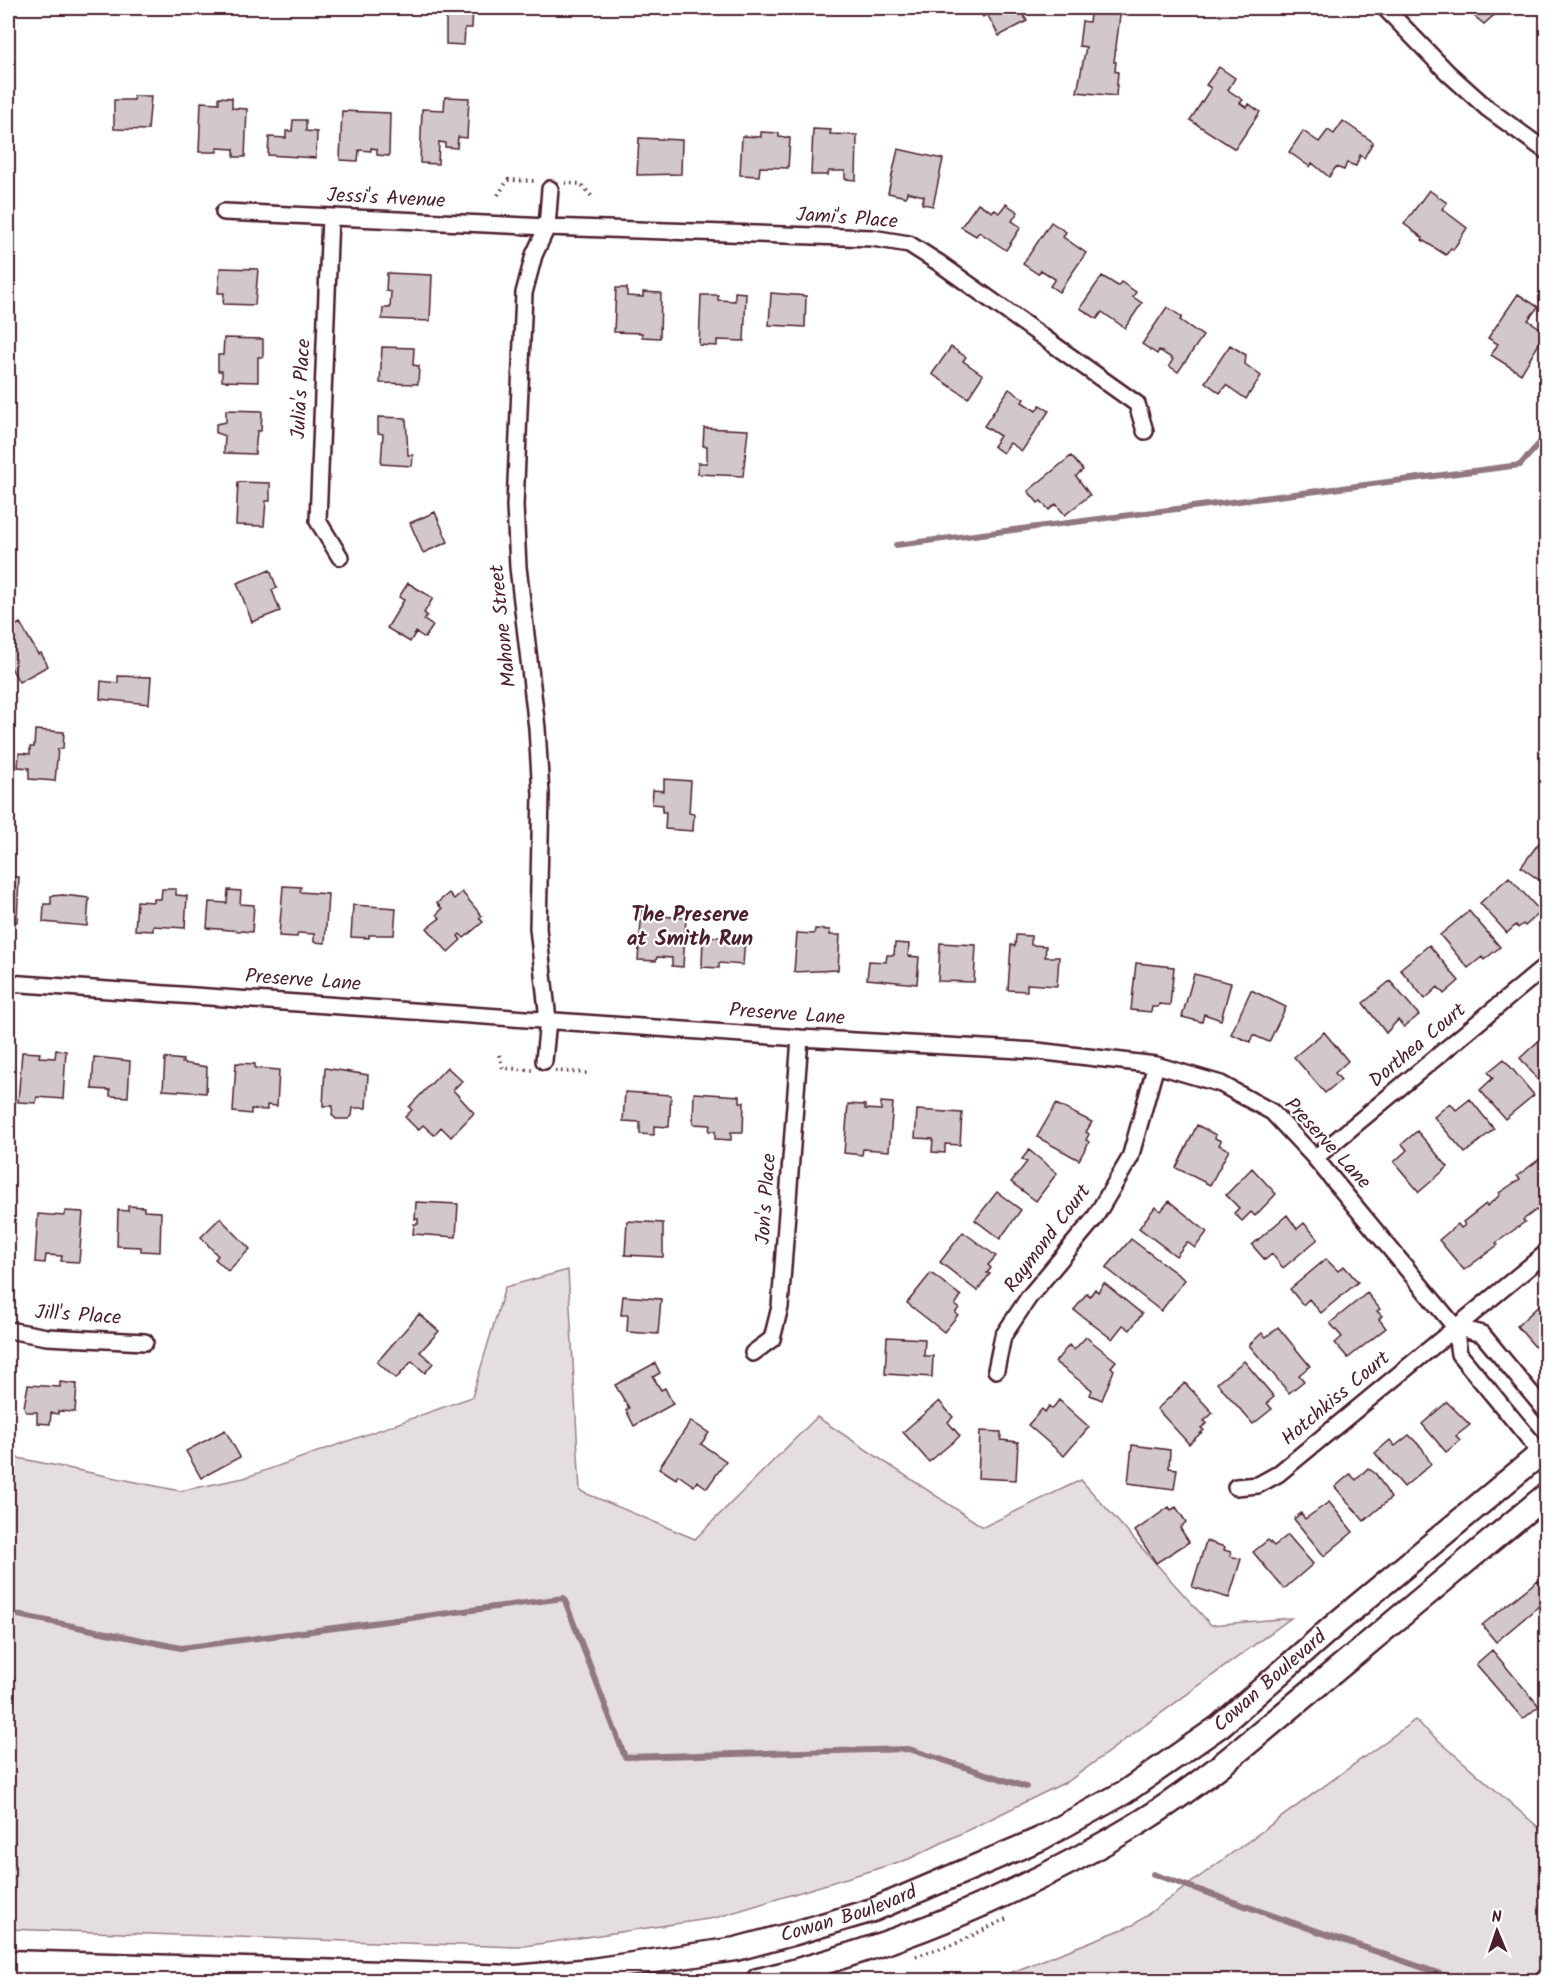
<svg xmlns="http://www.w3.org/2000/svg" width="1554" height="1988" viewBox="0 0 1554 1988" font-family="Kalam,sans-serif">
	<rect width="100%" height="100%" fill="#fff"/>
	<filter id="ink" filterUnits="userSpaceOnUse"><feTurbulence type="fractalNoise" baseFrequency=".0167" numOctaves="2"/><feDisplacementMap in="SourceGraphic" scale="12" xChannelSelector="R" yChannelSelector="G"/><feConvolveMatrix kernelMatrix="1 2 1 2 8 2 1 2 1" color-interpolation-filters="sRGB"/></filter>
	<g filter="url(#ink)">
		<path fill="#e5dee0" stroke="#987e86" stroke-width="1.5" d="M568 1270 580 1491 695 1539 817 1417 983 1527 1081 1480 1211 1625 1291 1618 1070 1780 909 1859 715 1918 518 1947 8 1929V1456L180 1491 244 1478 472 1397 505 1287Z
			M1415 1720 1546 1834V1980H992L1133 1925Z"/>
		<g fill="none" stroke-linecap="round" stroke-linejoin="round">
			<path stroke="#91787e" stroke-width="6" d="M896 545 1520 465 1546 436
				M8 1613 181 1648 564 1598 625 1757 909 1749 1026 1787
				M1153 1874 1458 1980"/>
		</g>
		<path fill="#d2c7cb" stroke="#4a1f2b" stroke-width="1.5" d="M446 8H473L472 28H465L464 45 446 44Z
			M978 8H1019L1027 21 999 36 987 14 983 17Z
			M1091 8H1121L1114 62H1116L1115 71 1118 72 1116 96 1077 92 1086 47 1079 46 1082 21 1089 22Z
			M1464 8H1502L1484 24Z
			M1219 67 1235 78 1228 90 1243 100 1240 103 1247 108 1249 104 1260 112 1235 149 1190 120 1211 88 1206 85Z
			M134 96H151L148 130 114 129V100H134Z
			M219 97 232 98V108L247 109 245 157H234V149L217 148V152H199L201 102 219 103Z
			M445 97 469 98 467 138 458 137 457 148 445 147V143L439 142 438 164 420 163 422 109 444 110Z
			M342 111 390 113 389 156 377 155V149L371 148V151L359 150 358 161 340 160Z
			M293 120H306V131L317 132 316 158 268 155 269 137 286 138V131H292Z
			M1343 121 1373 142 1364 158 1360 155 1356 166 1347 163 1344 170 1336 167 1329 177 1312 163 1310 167 1289 152 1303 131 1319 142 1328 130 1334 134Z
			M813 129 831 130 830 134 857 135 856 180 845 179V171H829L828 175H811Z
			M761 132 779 133V137L790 138 788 168 760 167 759 176 740 175 742 136 761 137Z
			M639 138 682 140 681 174 637 175Z
			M898 149 943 159 933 206 922 204 924 196 907 192 906 197 888 193Z
			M1429 190 1447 203 1442 209 1467 228 1453 250 1451 248 1446 255 1422 240 1423 238 1404 224Z
			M978 203 992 212 994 209 999 213 1006 204 1018 212 1012 221 1021 227 1006 250 979 232 976 236 961 227Z
			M1051 222 1066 232 1063 237 1086 253 1059 292 1050 286 1055 279 1041 270 1038 274 1023 264Z
			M220 268 258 269 255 305 223 304 224 293H218Z
			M387 273 432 275 430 321 382 319 383 308H390L391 292 386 291Z
			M1102 276 1118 286 1121 282 1136 292 1133 297 1142 303 1125 328 1102 312 1097 319 1080 308Z
			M616 288H627V296L643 297V292L661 293 660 338 642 337V333L614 332Z
			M735 292 746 293 744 341 717 340V346L699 345 701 295H718V300L735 301Z
			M771 293 806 296 805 327 769 325Z
			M1518 294 1538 307 1528 320 1546 332 1521 374 1491 355 1498 344 1488 338Z
			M1167 307 1182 317 1180 320 1203 336 1178 372 1169 366 1173 359 1159 350 1157 354 1142 344Z
			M224 338 263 339V357H258V382L222 381V371H218V355H223Z
			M1230 345 1246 355 1245 364 1261 376 1246 399 1226 385 1220 393 1205 382Z
			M382 347 414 348 413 365 419 366 418 384 380 383Z
			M951 347 966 357 963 361 983 375 968 398 932 374Z
			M1009 389 1024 399 1022 402 1036 411 1040 405 1049 411 1022 451 1010 443 1003 453 993 446 1000 436 984 426Z
			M226 410 262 411 261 431H257L255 454 224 453 225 436 216 433V424L226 422Z
			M378 417 406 418 408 455H413L412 466 381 464 383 434 378 433Z
			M704 428 748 430 743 476 698 474V463H707V446H703Z
			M1071 456 1083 470 1076 476 1090 495 1065 515 1056 504 1049 510 1041 501 1038 503 1028 491Z
			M238 482 270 483V501H266L264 526 236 525Z
			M435 512 448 542 423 553 410 523Z
			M270 570 277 588 272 590 280 611 252 622 237 583Z
			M408 583 433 598 424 613 427 615 424 620 433 626 425 638 416 632 410 642 387 628 404 600 399 597Z
			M20 623 38 654 41 653 48 666 19 682 8 662V630Z
			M118 676 151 677 149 704 100 699 101 681 118 683Z
			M35 730 64 732 63 749H58L55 781 29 779V768L18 767 19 753 30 754V747H34Z
			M664 779 691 781 689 813 694 814 693 831 665 829 666 812H662L663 805 652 804 653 790 664 791Z
			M1544 836 1546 838V885L1521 867Z
			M8 877H19L17 922 8 921Z
			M1509 877 1541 912 1525 926 1523 924 1518 928 1516 925 1507 933 1480 903Z
			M283 886 301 887 300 892 328 894 325 943 314 942V934L298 933 297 937 279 936Z
			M162 889H176V895L187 896 185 928 153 926V931L135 930 137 901 154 902V899H161Z
			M228 890 241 891 240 904 254 905 252 932 207 928 209 902 227 903Z
			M462 892 482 916 479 918 483 922 464 938 460 934 458 936 461 940 448 952 427 928 440 918 437 914 442 909 437 903 449 893 454 899Z
			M63 895 89 898 87 926 43 922 44 904H51V896Z
			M353 905 396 908 394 935H369V938L351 937Z
			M642 910 660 911V916L686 918 683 967 672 966V958L657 957 656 961 638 960Z
			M1469 911 1500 947 1484 960 1482 957 1468 968 1440 935Z
			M815 929 830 930V935H840L838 970 794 972 797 933 814 934Z
			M1016 935 1031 936V945L1046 946 1045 957H1059L1057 986 1027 984V991L1008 990 1011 945 1015 946Z
			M703 936 745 939 743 965 719 963V968L702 967Z
			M895 943 909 944 908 956 919 957 917 984 867 979 869 961 886 962 887 955H894Z
			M940 943 976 945 974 982 938 981Z
			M1429 945 1459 981 1444 994 1438 987 1425 999 1400 969Z
			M1136 963 1174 967 1170 1005 1159 1004 1158 1007H1152L1151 1012 1131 1010Z
			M1194 974 1231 983 1221 1020 1204 1014 1202 1022 1182 1017Z
			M1390 981 1419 1015 1404 1027 1398 1020 1386 1033 1363 1003Z
			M1251 990 1286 1007 1269 1042 1253 1035 1250 1042 1231 1034Z
			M1324 1032 1348 1061 1335 1073 1341 1080 1325 1093 1294 1057Z
			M1546 1034V1075L1539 1081 1520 1058Z
			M56 1050 66 1051 63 1099 37 1097 36 1103 18 1102 22 1052 40 1053 39 1057 55 1058Z
			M94 1057 130 1061 128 1097 110 1096V1090L92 1089Z
			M165 1058 183 1060 182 1063 207 1067 206 1093 163 1090Z
			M1504 1059 1534 1095 1505 1119 1480 1090 1493 1078 1488 1072Z
			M236 1063 255 1064V1068L279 1070 277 1106 267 1105V1110L251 1109V1114L233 1112Z
			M447 1067 462 1081 453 1090 474 1113 451 1137 441 1127 434 1135 423 1125 418 1130 405 1117 412 1110 409 1107Z
			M325 1068 368 1075 366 1108H353L352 1116 348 1119H336L332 1115 333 1106H323Z
			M625 1092 671 1095 669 1127 654 1126V1135L640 1134V1122L623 1121Z
			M694 1093 740 1096V1102H744L743 1132H731V1140L715 1139V1131H709L710 1125 693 1124Z
			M1470 1099 1494 1129 1465 1153 1434 1117 1450 1103 1456 1110Z
			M881 1102 893 1103 889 1151 863 1149 862 1155 844 1153 848 1104 865 1105V1109L881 1110Z
			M1056 1104 1092 1122 1086 1132 1089 1134 1086 1140 1089 1142 1079 1160 1037 1137Z
			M917 1110 962 1113 960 1145 945 1144V1153L932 1152 933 1139 915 1138Z
			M1197 1125 1216 1135 1215 1138 1221 1141 1219 1145 1229 1150 1210 1185 1176 1168Z
			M1417 1131 1448 1167 1419 1192 1394 1162 1407 1150 1402 1144Z
			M1029 1150 1057 1173 1036 1201 1011 1182 1027 1162 1022 1159Z
			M1541 1158 1546 1165V1204L1538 1212 1536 1210 1523 1220 1525 1222 1496 1243 1498 1245 1464 1270 1439 1240 1458 1224 1461 1228 1465 1225 1463 1222 1486 1204 1487 1206 1500 1195 1499 1193 1520 1179 1517 1176Z
			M1252 1168 1276 1194 1255 1216 1251 1212 1242 1221 1234 1213 1239 1208 1226 1195Z
			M997 1192 1021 1210 1000 1239 975 1220Z
			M1169 1201 1207 1232 1195 1248 1187 1242 1176 1256 1139 1228 1155 1207 1161 1211Z
			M416 1202 458 1204 456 1237 413 1234 414 1224H418V1219H415Z
			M128 1206 144 1207V1211L161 1212 160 1252 141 1251V1247L117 1246 118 1210 128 1211Z
			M65 1211 83 1212 79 1262 61 1261 62 1256 46 1255 45 1263 35 1262 38 1214 64 1216Z
			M1287 1215 1297 1229 1304 1223 1318 1239 1283 1268 1272 1254 1265 1260 1252 1245Z
			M220 1218 250 1249 228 1271 215 1259 218 1256 201 1237Z
			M627 1221 663 1223V1257L625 1255Z
			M963 1232 996 1256 988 1265 991 1268 987 1273 990 1274 977 1291 940 1262Z
			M1131 1239 1185 1280 1161 1311 1106 1268Z
			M1326 1259 1338 1271 1344 1266 1358 1282 1321 1313 1309 1299 1303 1305 1290 1289Z
			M931 1273 961 1296 955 1305 959 1308 955 1313 958 1315 944 1332 907 1303Z
			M1104 1283 1142 1314 1130 1330 1123 1325 1112 1339 1074 1310 1087 1293 1090 1296 1095 1289 1098 1292Z
			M1367 1293 1380 1309 1377 1311 1382 1316 1379 1319 1386 1328 1348 1358 1335 1343 1342 1337 1330 1323Z
			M623 1296 661 1299 658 1334 627 1332 628 1315H621Z
			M1546 1299V1351L1542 1355 1517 1326Z
			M419 1314 439 1331 420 1352 433 1363 425 1373 412 1361 396 1379 377 1362Z
			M1278 1327 1310 1366 1299 1375 1304 1381 1289 1393 1249 1345 1262 1333 1266 1337Z
			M887 1337 925 1339 924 1356H933L932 1377 885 1374Z
			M1086 1337 1116 1361 1111 1367 1114 1370 1102 1400 1090 1395 1092 1390 1055 1362 1069 1345 1074 1350Z
			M1244 1361 1274 1397 1267 1403 1272 1409 1253 1424 1217 1383Z
			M655 1363 660 1373 653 1377 661 1390 665 1388 673 1404 634 1426 626 1410 629 1408 615 1385Z
			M60 1382 77 1384 75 1412 58 1411V1414L51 1413 50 1424 37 1423V1412H26L24 1407 28 1385 60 1387Z
			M1185 1383 1213 1413 1204 1421 1207 1423 1201 1428 1204 1430 1189 1444 1157 1409Z
			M1059 1400 1089 1427 1064 1456 1028 1425 1042 1409 1045 1412 1049 1406 1052 1409Z
			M939 1401 953 1417 948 1422 960 1436 929 1462 903 1432Z
			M1447 1402 1470 1425 1456 1436 1460 1441 1446 1452 1422 1424Z
			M691 1421 709 1433 701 1444 726 1461 707 1488 697 1481 694 1486 678 1475 676 1479 659 1468Z
			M225 1430 240 1457 201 1478 186 1451Z
			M980 1431 1001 1432V1440L1018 1442 1016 1480 978 1478Z
			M1409 1435 1422 1448 1431 1464 1404 1487 1375 1453 1390 1440 1395 1446Z
			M1132 1445 1170 1450 1169 1468 1177 1469 1174 1489 1128 1483Z
			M1368 1468 1376 1474 1391 1498 1364 1521 1335 1487 1350 1474 1356 1480Z
			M1329 1502 1353 1532 1324 1556 1294 1519 1301 1513 1305 1519Z
			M1169 1507 1171 1510 1176 1507 1186 1522 1180 1528 1189 1542 1156 1563 1135 1531Z
			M1288 1535 1313 1564 1284 1589 1253 1552 1268 1540 1274 1546Z
			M1206 1541 1225 1547 1224 1550 1231 1552 1230 1556 1241 1559 1229 1598 1192 1587Z
			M1538 1580 1546 1591V1600L1496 1642 1482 1625Z
			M1492 1650 1539 1706 1523 1719 1476 1664Z"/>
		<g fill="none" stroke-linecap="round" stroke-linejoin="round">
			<defs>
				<path id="minor" d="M1385 8 1448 73 1488 109 1546 151
					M224 212 547 227 872 238 909 244 939 263 1137 404 1145 431
					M330 217 318 521 340 557
					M8 983 800 1038 1037 1051 1156 1065 1221 1084 1272 1112 1315 1158 1455 1327 1459 1354 1541 1453 1546 1456
					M544 1061 548 1020 538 928 541 794 537 728 518 567 515 506 524 293 534 255 547 227 550 189
					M1315 1158 1546 966
					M1455 1327 1482 1334 1546 1411
					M8 1330 47 1337 145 1342
					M753 1353 772 1339 780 1307 800 1038
					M996 1370 1003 1336 1029 1297 1094 1219 1130 1158 1156 1065
					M1236 1487 1258 1485 1278 1474 1546 1253"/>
				<g id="secondary">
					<path id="s1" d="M8 1962 516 1977 592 1970 736 1949 792 1934 873 1910 1040 1839 1125 1792 1220 1726 1338 1622 1546 1449"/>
					<path d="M758 1980C893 1948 1020 1895 1139 1823 1204 1783 1260 1733 1318 1685 1394 1622 1470 1558 1546 1495"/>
				</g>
			</defs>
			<use href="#minor" stroke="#4a1f2b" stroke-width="20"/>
			<use href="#secondary" stroke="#4a1f2b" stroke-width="27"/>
			<path stroke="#4a1f2b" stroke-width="4" stroke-dasharray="1.5 4.5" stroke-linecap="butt" d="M565 183 581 184 593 198
				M498 195 508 180 537 181
				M499 1055 503 1068 532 1070
				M555 1071 587 1073
				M916 1956 955 1944 1006 1919"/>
			<use href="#minor" stroke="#fff" stroke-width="15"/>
			<use href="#secondary" stroke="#fff" stroke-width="22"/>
		</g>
	</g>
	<g text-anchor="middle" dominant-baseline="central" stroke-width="4.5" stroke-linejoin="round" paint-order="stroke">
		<g font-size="20" fill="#4a1f2b" stroke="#fff">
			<text transform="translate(386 199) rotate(3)">Jessi's Avenue</text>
			<text transform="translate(847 219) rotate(4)">Jami's Place</text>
			<text transform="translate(302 389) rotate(-87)">Julia's Place</text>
			<text transform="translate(504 626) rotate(-96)">Mahone Street</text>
			<text transform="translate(303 981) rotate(4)">Preserve Lane</text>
			<text transform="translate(787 1015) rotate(4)">Preserve Lane</text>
			<text transform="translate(1418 1046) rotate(-40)">Dorthea Court</text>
			<text transform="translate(1327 1144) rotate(47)">Preserve Lane</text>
			<text transform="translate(767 1199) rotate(-86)">Jon's Place</text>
			<text transform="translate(1048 1239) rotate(-53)">Raymond Court</text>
			<text transform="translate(78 1316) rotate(4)">Jill's Place</text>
			<text transform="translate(1336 1399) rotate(-40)">Hotchkiss Court</text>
			<text stroke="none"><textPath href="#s1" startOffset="1334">Cowan Boulevard</textPath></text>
			<text stroke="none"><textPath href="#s1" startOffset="848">Cowan Boulevard</textPath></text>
		</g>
		<g font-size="21" font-weight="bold" fill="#4a1f2b" stroke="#fff">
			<text x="690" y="915">The Preserve<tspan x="690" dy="24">at Smith Run</tspan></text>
		</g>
	</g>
	<rect width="1554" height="1988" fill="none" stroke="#fff" stroke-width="30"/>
	<rect x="15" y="15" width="1524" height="1958" fill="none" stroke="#4a1f2b" stroke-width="2" filter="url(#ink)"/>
	<g transform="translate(1497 1931) rotate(358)" stroke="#ffffff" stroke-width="4.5" paint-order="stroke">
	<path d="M0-4.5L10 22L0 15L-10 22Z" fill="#4a1f2b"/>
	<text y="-9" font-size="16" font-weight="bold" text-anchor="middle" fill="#4a1f2b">N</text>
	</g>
</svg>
